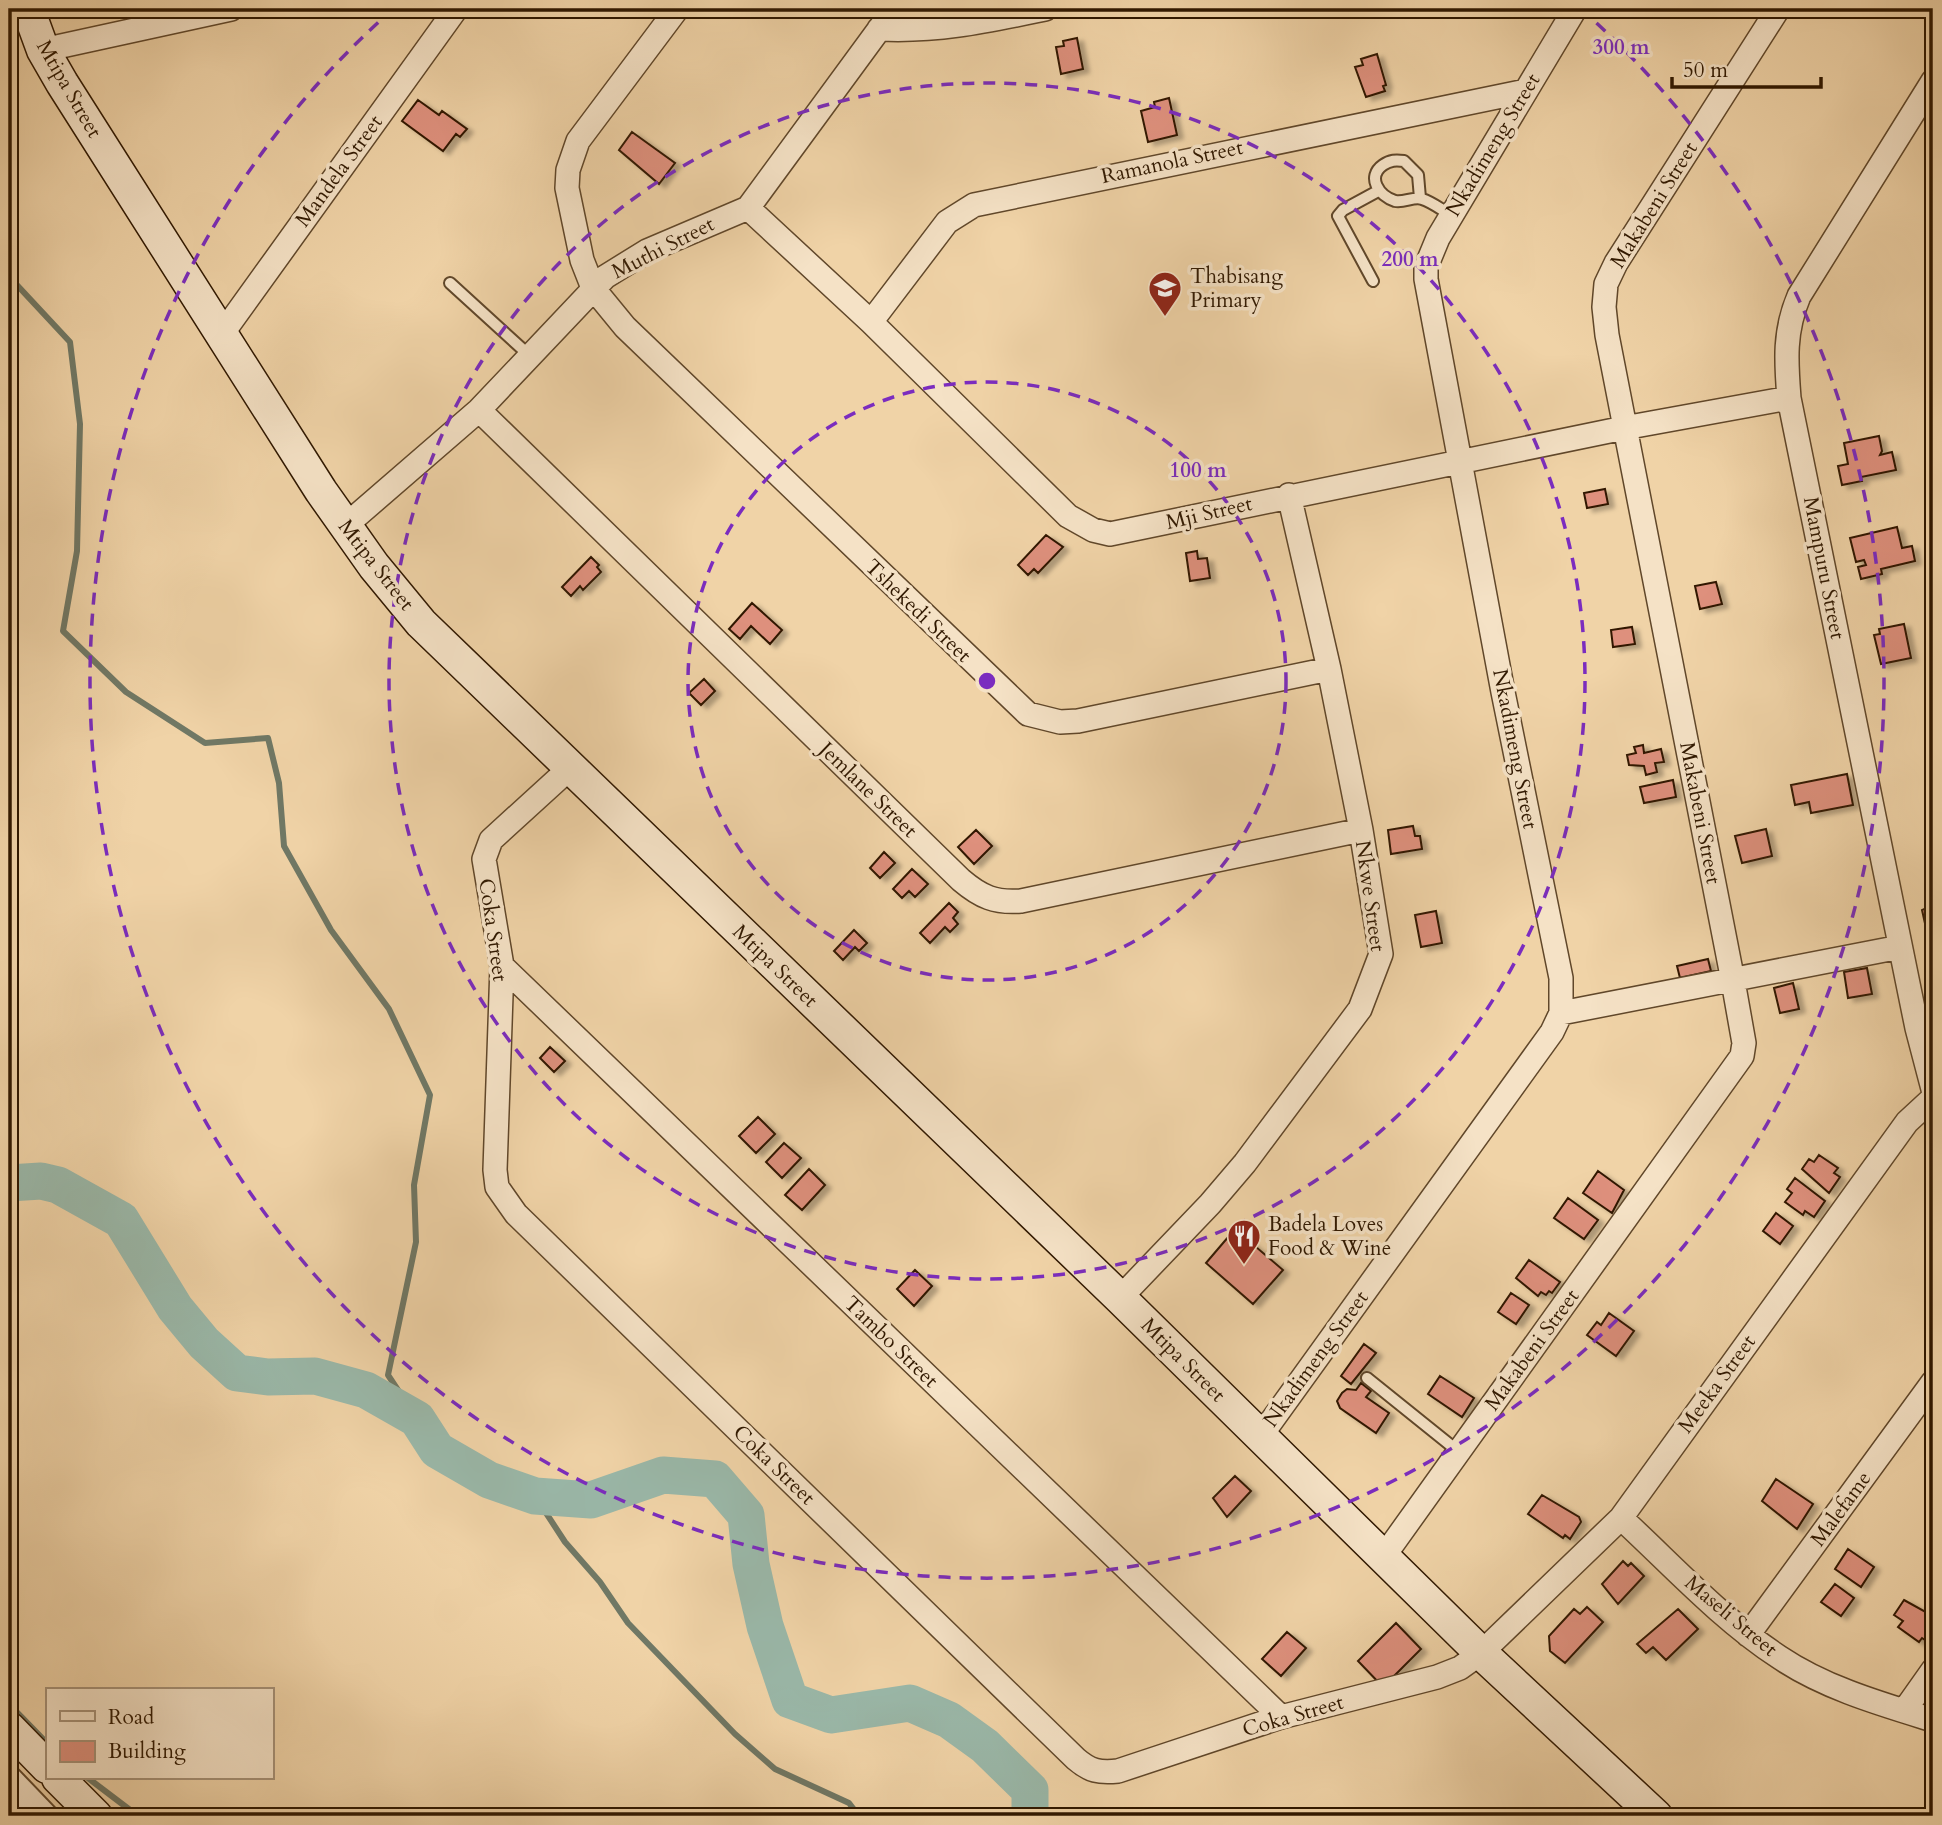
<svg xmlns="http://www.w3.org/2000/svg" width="1942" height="1825" viewBox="0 0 1942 1825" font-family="Cardo,serif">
	<defs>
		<filter id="shadow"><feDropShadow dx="6" dy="3.5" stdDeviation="2" flood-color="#0004"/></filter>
	</defs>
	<rect width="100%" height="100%" fill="#f0d3a7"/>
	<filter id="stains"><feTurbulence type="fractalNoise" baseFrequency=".00286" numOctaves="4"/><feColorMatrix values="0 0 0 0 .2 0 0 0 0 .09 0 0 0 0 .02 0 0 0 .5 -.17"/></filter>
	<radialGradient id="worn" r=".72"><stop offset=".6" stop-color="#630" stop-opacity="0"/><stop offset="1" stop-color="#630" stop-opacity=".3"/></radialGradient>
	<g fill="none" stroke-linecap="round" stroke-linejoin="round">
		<path stroke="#707865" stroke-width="6" d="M9 283 16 284 70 342 80 424 77 551 63 631 126 692 205 743 268 738 279 783 284 846 331 930 389 1009 430 1095 414 1185 416 1242 388 1375 417 1419
			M535 1496 565 1542 600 1582 628 1623 735 1734 775 1769 849 1803 859 1816
			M9 1704 47 1743
			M88 1778 138 1816"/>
		<path stroke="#9ab8a9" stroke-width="37" d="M9 1183 41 1181 58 1185 121 1220 175 1308 204 1343 237 1373 268 1377 315 1376 366 1390 417 1419 437 1450 489 1480 535 1496 591 1500 663 1475 715 1479 746 1515 751 1564 765 1626 790 1700 831 1715 910 1703 949 1720 985 1746 1030 1790V1816"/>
	</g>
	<path fill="#de907d" stroke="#301800" stroke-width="2" filter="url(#shadow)" d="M1077 38 1083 69 1061 74 1056 47 1064 46 1063 41Z
		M1377 54 1386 85 1383 86 1385 91 1366 97 1355 67 1363 65 1361 59Z
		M1169 98 1177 135 1148 142 1141 111 1155 107 1154 102Z
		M418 100 439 115 442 111 467 129 460 137 456 134 443 151 402 121Z
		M632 132 675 163 659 184 619 150Z
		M1879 436 1882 451 1880 455 1892 452 1896 470 1861 477 1862 481 1842 485 1838 466 1848 464 1844 443Z
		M1605 489 1608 504 1587 508 1584 493Z
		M1897 527 1902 548 1912 546 1915 561 1881 569 1882 574 1861 579 1858 567 1866 565 1864 560 1856 562 1850 538Z
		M1046 535 1063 547 1038 573 1034 569 1028 575 1018 565Z
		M1197 551 1198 559 1207 558 1210 578 1190 581 1186 553Z
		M591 557 599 565 597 567 601 572 583 590 580 586 571 596 562 587Z
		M1716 582 1722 604 1700 609 1695 586Z
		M752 603 782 630 770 644 751 626 740 639 729 629Z
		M1904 624 1911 658 1881 664 1874 635 1880 634 1879 629Z
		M1632 627 1635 644 1613 647 1611 630Z
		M704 679 715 691 701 705 689 693Z
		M1643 745 1644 753 1661 749 1664 762 1655 763 1657 772 1646 775 1644 766 1629 765 1627 755 1636 753 1634 747Z
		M1847 774 1853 805 1811 813 1809 802 1795 805 1791 785Z
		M1673 780 1676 797 1644 803 1640 787Z
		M1413 826 1415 836H1420L1422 849 1391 854 1388 830Z
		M1766 829 1772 856 1742 863 1735 836Z
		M976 830 992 846 974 864 958 847Z
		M884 852 895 863 880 878 870 868Z
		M912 869 928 884 915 897 909 891 902 898 893 889Z
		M949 903 958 912 953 918 958 924 950 932 945 927 930 943 920 933Z
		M1933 905V926L1926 928 1922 910Z
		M1436 911 1442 943 1421 947 1415 915Z
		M854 930 867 943 859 951 855 947 843 960 834 951Z
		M1708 959 1711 971 1680 978 1677 966Z
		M1867 968 1872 994 1848 998 1844 972Z
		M1793 983 1799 1009 1780 1013 1774 988Z
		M550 1047 565 1061 554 1072 540 1058Z
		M758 1117 775 1134 756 1153 739 1136Z
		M784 1143 801 1158 782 1178 766 1162Z
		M1819 1155 1838 1168 1834 1173 1840 1177 1829 1193 1802 1169 1809 1159 1814 1162Z
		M809 1169 825 1185 802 1210 785 1195Z
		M1598 1171 1624 1190 1612 1213 1583 1193Z
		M1795 1178 1825 1201 1814 1217 1805 1211 1803 1215 1785 1202 1792 1193 1787 1189Z
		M1568 1198 1598 1220 1584 1239 1554 1218Z
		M1776 1213 1793 1226 1780 1244 1763 1231Z
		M1235 1229 1283 1270 1253 1304 1206 1263Z
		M1529 1260 1560 1282 1552 1293 1549 1291 1546 1295 1541 1292 1538 1296 1516 1278Z
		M915 1270 932 1286 914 1306 897 1289Z
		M1511 1293 1529 1305 1516 1324 1498 1312Z
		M1609 1313 1634 1331 1616 1356 1587 1335 1597 1322 1601 1325Z
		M1364 1344 1376 1353 1351 1384 1341 1376Z
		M1440 1376 1474 1398 1462 1417 1428 1394Z
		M1361 1383 1371 1391 1366 1397 1389 1413 1376 1433 1340 1408 1337 1401 1342 1393 1347 1389 1356 1390Z
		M1235 1476 1251 1491 1227 1517 1213 1498Z
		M1776 1479 1813 1504 1797 1529 1762 1501Z
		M1542 1495 1579 1517 1581 1522 1570 1539 1565 1535 1563 1538 1528 1514Z
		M1848 1549 1874 1567 1861 1587 1835 1569Z
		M1623 1561 1628 1566 1631 1563 1644 1576 1618 1604 1602 1584Z
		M1835 1584 1854 1598 1841 1616 1821 1602Z
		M1904 1600 1933 1616V1629L1925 1640 1922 1638 1919 1642 1898 1627 1903 1621 1894 1615Z
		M1587 1607 1603 1622 1565 1663 1550 1651 1549 1636 1574 1609 1580 1614Z
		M1678 1609 1698 1629 1666 1660 1653 1647 1646 1653 1637 1644Z
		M1396 1623 1421 1649 1383 1687 1358 1661Z
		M1287 1632 1306 1648 1281 1676 1262 1659Z"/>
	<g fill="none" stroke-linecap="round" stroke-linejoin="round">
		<defs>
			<path id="lane" d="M1420 198 1418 175 1404 161C1396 160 1390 160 1383 165 1366 177 1379 196 1395 201 1404 203 1414 196 1422 199 1432 202 1442 210 1451 215
				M1373 281 1338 216 1343 210 1378 191
				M450 283 530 356
				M1367 1378 1459 1452
				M9 1768 55 1816"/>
			<path id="street" d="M677 9 578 141 568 170 567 188 582 260 593 288 625 327 1028 714 1060 722 1078 721 1329 669
				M879 29C938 32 987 21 1045 9
				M43 50 231 9
				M1933 81 1799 296C1784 331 1786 361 1789 398L1917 1028 1933 1089
				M748 208 871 322 1068 516 1093 530 1110 534 1624 428 1789 398
				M871 322 947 222 974 205 1526 91
				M222 334 456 9
				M479 410 961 880C981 897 995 903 1021 901L1361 830
				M345 526 479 410 605 277 647 251 748 208 894 9
				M570 768 491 840 484 859 502 966 495 1170 497 1187 516 1214 1076 1759C1090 1771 1099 1773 1118 1771L1281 1717 1437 1677 1460 1668 1481 1653 1621 1518 1907 1122 1933 1098
				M502 966 1281 1717
				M1561 1013 1900 947
				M1120 1298 1210 1204 1245 1163 1360 1009 1381 954 1361 830 1329 669 1289 495
				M1260 1437 1552 1032 1561 1013V978L1503 692 1426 279V267L1438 238 1575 9
				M1621 1518C1672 1565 1721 1619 1779 1657 1825 1688 1881 1704 1933 1720
				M1384 1556 1742 1056 1744 1043 1733 981 1607 335 1604 307 1606 284 1616 263 1778 9
				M1748 1635 1933 1382
				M1904 1711 1933 1670"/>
			<path id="secondary" d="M28 9 43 50 62 83 321 491 374 566 421 623 1120 1298 1481 1653 1656 1816
				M9 1728 47 1767
				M58 1778 96 1816
				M9 1796 29 1816"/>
		</defs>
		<use href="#lane" stroke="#60472a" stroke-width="14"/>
		<use href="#street" stroke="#60472a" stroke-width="26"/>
		<use href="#secondary" stroke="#301800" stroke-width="35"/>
		<use href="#lane" stroke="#f5e2c6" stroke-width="10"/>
		<use href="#street" stroke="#f5e2c6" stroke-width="23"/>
		<use href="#secondary" stroke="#f5e2c6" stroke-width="32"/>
	</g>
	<g fill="none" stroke="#7b2cbf" stroke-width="3.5" stroke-dasharray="12 9">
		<circle cx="987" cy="681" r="299"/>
		<circle cx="987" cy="681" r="598"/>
		<path d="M1581 9A897 897 0 1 1 393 9"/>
	</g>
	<defs>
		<symbol id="school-pin" viewBox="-11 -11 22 30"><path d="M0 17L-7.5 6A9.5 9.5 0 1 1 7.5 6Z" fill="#8f2418" stroke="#f5e2c6"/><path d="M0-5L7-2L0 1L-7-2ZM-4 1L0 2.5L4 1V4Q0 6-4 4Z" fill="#fff"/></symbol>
		<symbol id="restaurant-pin" viewBox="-11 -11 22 30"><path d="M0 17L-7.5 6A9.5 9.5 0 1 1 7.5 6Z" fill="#8f2418" stroke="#f5e2c6"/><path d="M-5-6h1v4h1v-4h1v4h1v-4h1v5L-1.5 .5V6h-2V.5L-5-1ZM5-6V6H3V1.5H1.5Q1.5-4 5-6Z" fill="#fff"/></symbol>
	</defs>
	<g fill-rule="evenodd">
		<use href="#school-pin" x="1146" y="269" width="38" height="52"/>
		<use href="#restaurant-pin" x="1225" y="1217" width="38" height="52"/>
	</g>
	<g text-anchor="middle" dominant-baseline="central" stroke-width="7" stroke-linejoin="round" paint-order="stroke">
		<g font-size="21" fill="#301800" stroke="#f5e2c6">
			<text transform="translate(69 89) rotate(60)">Mtipa Street</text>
			<text transform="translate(1493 145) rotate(-59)">Nkadimeng Street</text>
			<text transform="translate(1172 162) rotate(-12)">Ramanola Street</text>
			<text transform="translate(339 171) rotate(-54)">Mandela Street</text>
			<text transform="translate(1654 205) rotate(-58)">Makabeni Street</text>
			<text transform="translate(663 248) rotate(-27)">Muthi Street</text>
			<text transform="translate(1209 513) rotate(-13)">Mji Street</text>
			<text transform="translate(376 565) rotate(52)">Mtipa Street</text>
			<text transform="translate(1824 568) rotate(79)">Mampuru Street</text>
			<text transform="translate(918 611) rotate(44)">Tshekedi Street</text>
			<text transform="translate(1515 749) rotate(79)">Nkadimeng Street</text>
			<text transform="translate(868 790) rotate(44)">Jemlane Street</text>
			<text transform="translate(1700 813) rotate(79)">Makabeni Street</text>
			<text transform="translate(1370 896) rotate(82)">Nkwe Street</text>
			<text transform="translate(493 930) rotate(82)">Coka Street</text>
			<text transform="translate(775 966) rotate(44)">Mtipa Street</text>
			<text transform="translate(891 1342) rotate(44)">Tambo Street</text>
			<text transform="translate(1532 1350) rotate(-54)">Makabeni Street</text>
			<text transform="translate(1316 1359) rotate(-54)">Nkadimeng Street</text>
			<text transform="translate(1183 1360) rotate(45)">Mtipa Street</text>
			<text transform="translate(1717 1384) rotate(-54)">Meeka Street</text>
			<text transform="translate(774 1465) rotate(44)">Coka Street</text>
			<text transform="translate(1841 1509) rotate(-54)">Malefame</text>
			<text transform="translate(1731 1616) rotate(40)">Maseli Street</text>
			<text transform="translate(1293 1716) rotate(-16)">Coka Street</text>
		</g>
		<g font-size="21" fill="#301800" stroke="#f5e2c6" text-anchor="start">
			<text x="1190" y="276">Thabisang<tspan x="1190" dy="24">Primary</tspan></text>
			<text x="1268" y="1224">Badela Loves<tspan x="1268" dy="24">Food &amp; Wine</tspan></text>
		</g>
	</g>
	<circle cx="987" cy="681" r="10" fill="#7b2cbf" stroke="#f5e2c6" stroke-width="3.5"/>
	<g font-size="21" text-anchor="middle" font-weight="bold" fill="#7b2cbf" stroke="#f5e2c6" stroke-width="7" stroke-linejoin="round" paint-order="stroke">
		<text x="1621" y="54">300 m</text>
		<text x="1410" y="266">200 m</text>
		<text x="1198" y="477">100 m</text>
	</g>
	<rect width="1942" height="1825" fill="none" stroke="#f0d3a7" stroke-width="35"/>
	<rect x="10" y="10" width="1921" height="1804" fill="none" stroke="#301800" stroke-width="3.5"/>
	<rect x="18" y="18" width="1907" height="1790" fill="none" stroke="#301800" stroke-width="2"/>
	<rect x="46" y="1688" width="228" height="91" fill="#f5e2c6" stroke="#a69177" stroke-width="2"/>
	<rect x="60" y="1711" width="35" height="10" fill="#f5e2c6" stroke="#a69177" stroke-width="2"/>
	<text x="108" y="1724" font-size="21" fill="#301800">Road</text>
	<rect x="60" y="1741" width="35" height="21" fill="#de907d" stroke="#a69177" stroke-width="2"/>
	<text x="108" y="1758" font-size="21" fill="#301800">Building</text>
	<path d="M1672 77v10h149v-10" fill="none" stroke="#301800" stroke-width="3.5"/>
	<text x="1683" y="77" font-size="21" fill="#301800" stroke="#f5e2c6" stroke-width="5" paint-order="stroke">50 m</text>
	<rect width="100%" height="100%" filter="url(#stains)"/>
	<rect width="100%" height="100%" fill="url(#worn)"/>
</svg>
